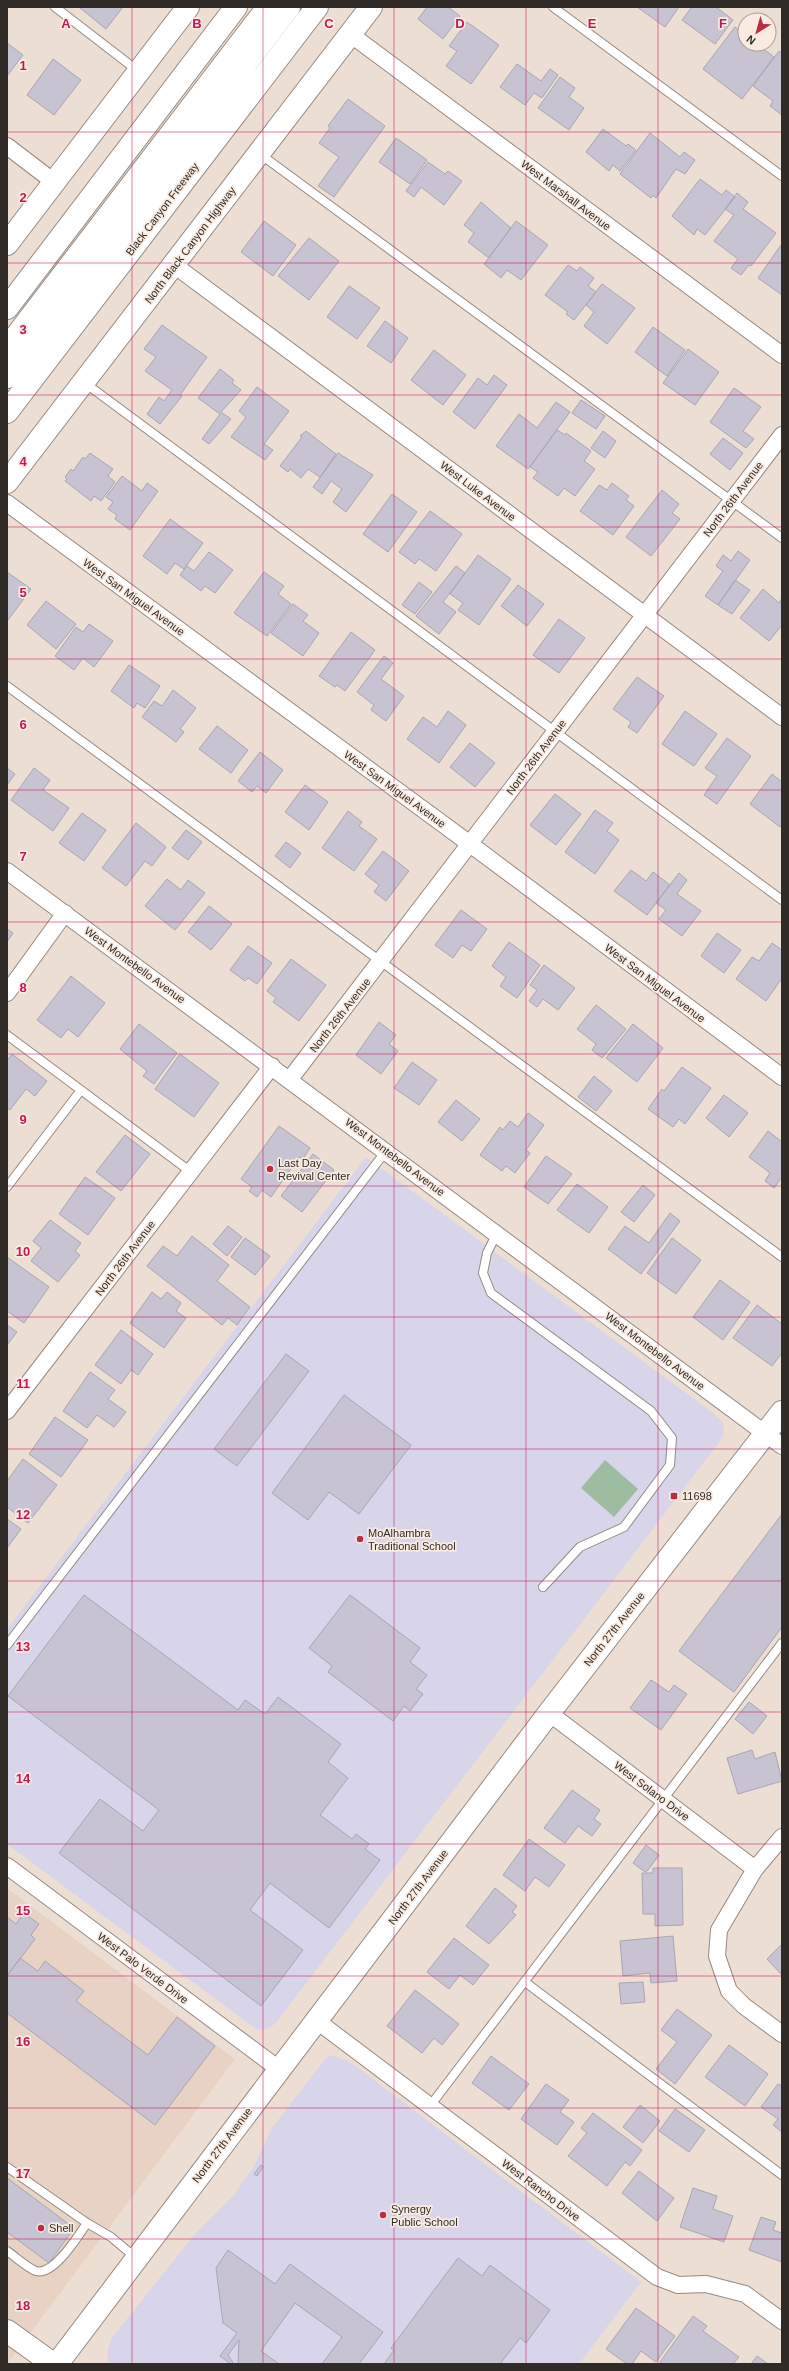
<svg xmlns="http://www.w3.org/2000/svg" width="789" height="2371" viewBox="0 0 789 2371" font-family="Arial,sans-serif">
	<rect width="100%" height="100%" fill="#edded3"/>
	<path fill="#e7d2c3" d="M7 1888 235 2059 7 2364Z"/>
	<path fill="#d8d4ea" d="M366 1157 713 1413 722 1422 724 1429 723 1437 275 2024 264 2030 256 2029 7 1844V1629Z
		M331 2055 350 2062 641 2282 579 2364H109L107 2354 111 2339 194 2235 234 2195 254 2166 272 2128 325 2059Z"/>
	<path fill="#9dbda0" d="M605 1460 638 1489 614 1517 581 1488Z"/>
	<path fill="#c7c3d2" stroke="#a9a5b4" d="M79 7H123L106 29Z
		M427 7H448L460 16 443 39 418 19Z
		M637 7H679L665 27Z
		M692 7H716L733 20 715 44 682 20Z
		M467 22 499 45 471 84 446 66 457 51 449 46Z
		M735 27 745 35V44H757L774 57 742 99 703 69Z
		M7 43 23 55 7 76Z
		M779 51 782 53V115L770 106 773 101 753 86Z
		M53 59 81 80 54 115 27 95Z
		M517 64 541 81 550 69 558 75 542 98 534 93 525 105 500 87Z
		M560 77 575 88 569 97 584 108 569 130 538 108Z
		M348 99 385 126 334 197 318 186 339 157 319 143 330 128 328 126Z
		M603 129 626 146 628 144 636 150 620 171 613 165 609 171 586 152Z
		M650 133 680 157 684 152 695 160 685 174 676 169 656 198 653 195 651 198 620 174Z
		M396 138 427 160 410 184 379 162Z
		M428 162 445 174 448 171 462 181 444 205 421 187 414 197 406 191Z
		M700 179 722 195 726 190 735 197 705 235 697 229 694 235 672 216Z
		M737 193 748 202 743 209 776 233 751 266 749 265 741 275 731 268 738 259 714 241 734 215 725 209Z
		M481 202 511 228 489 258 468 242 474 233 464 225Z
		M264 221 296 245 273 276 241 252Z
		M516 221 548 245 521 280 507 270 501 278 484 264Z
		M309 238 339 261 309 300 278 276Z
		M781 245H782V295L758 278Z
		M568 265 577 271 580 267 594 278 588 286 596 292 574 320 566 314 568 312 545 295Z
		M602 284 635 308 607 344 584 326 594 312 586 305Z
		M349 286 380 308 357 339 327 317Z
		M385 321 408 338 391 363 367 346Z
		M162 325 207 357 180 395 182 396 160 424 147 414 159 397 164 401 172 390 145 371 156 357 144 349Z
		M653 327 685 350 667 376 635 352Z
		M688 349 719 372 695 405 663 383Z
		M434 350 466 375 443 405 411 380Z
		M220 369 234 380 232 383 241 390 221 412 231 419 209 444 202 439 220 414 198 398Z
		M494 375 507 385 475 429 453 412 478 378 487 385Z
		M257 387 289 411 264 444 273 450 265 460 231 437 246 417 239 411Z
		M734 388 761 407 743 431 754 439 746 448 710 422Z
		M581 400 605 416 596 429 572 413Z
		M556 402 570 412 528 469 496 446 519 414 537 428Z
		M557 430 565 435 566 433 591 451 584 461 595 469 575 496 564 488 558 496 533 478 538 472 530 467Z
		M306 431 336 454 320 477 308 469 301 478 290 469 288 472 280 466 302 437 300 436Z
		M603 431 616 441 605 458 591 448Z
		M723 438 743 453 730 470 710 454Z
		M90 453 113 469 108 476 115 482 101 501 94 496 91 501 65 481 67 479 65 477 71 469 73 471 83 457 85 459Z
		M338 453 373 475 346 512 333 502 342 489 331 481 322 494 313 487Z
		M122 476 142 491 147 483 158 491 130 530 115 519 117 515 108 509 113 502 106 497Z
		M612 483 629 496 626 500 634 506 613 535 580 511 599 485 607 490Z
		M662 490 679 504 672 513 680 519 651 556 626 537Z
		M392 494 417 512 388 552 363 534Z
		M430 511 462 534 436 571 419 559 415 564 399 552Z
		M170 519 203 543 184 569 175 563 167 574 143 556Z
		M738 551 750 560 718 605 705 596 723 571 716 566 723 555 731 561Z
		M209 552 233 570 215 593 205 586 201 591 180 575 187 566 194 571Z
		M478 555 511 579 479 625 458 610 463 603 450 594Z
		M456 566 465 573 443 602 456 612 439 634 416 616Z
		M7 572 31 589 8 620 7 619Z
		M264 572 284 586 278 594 291 604 267 636 234 613Z
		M735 580 750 590 732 614 718 605Z
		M419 582 432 592 415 614 402 605Z
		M518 585 544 604 527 626 501 606Z
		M763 589 779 603 782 598V625L769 641 740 618Z
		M46 601 76 624 56 649 27 625Z
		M293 604 308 615 303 621 319 633 303 656 271 633Z
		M559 619 585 638 559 673 533 655Z
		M89 624 113 641 94 667 83 658 74 670 55 656 76 627 83 632Z
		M351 632 375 650 345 691 337 685 335 687 319 676Z
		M384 656 393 663 381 679 404 696 386 721 371 710 374 705 357 692Z
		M129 665 160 686 145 708 137 703 134 708 111 691Z
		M637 677 664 696 637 733 628 727 631 722 613 709Z
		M173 690 196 708 180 729 184 732 176 742 142 717 154 701 162 706Z
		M448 711 466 725 439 763 407 739 423 717 437 727Z
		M685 711 717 734 694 766 662 744Z
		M217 726 248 750 231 773 199 749Z
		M727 738 751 756 717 804 704 795 717 776 705 768Z
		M470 743 495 763 475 787 450 767Z
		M260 752 283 770 266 793 257 786 252 792 238 781Z
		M7 768 15 774 7 785Z
		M34 768 50 780 43 790 69 808 53 831 11 800Z
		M772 774 782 782V824L780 827 750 804Z
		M305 785 328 802 309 830 285 812Z
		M555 794 581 814 556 845 530 825Z
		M595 810 613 823 607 831 619 840 595 874 565 852Z
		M348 811 362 822 359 826 377 839 354 871 322 848Z
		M82 813 106 830 84 861 59 843Z
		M136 823 166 847 152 866 145 861 126 886 102 868Z
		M186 830 202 842 188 860 172 848Z
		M286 842 301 853 290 868 275 856Z
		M383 851 409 871 386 901 374 892 379 885 365 874Z
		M631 870 646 881 653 872 670 885 647 915 614 891Z
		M679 873 687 880 677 894 701 911 682 936 659 919 666 910 656 903Z
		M167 879 181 890 188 880 205 893 175 930 145 906Z
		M209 906 232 924 211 950 188 932Z
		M461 910 487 929 471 951 462 945 453 958 435 945Z
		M7 929 13 933 7 942Z
		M717 933 741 950 724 973 701 956Z
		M509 942 540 965 517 998 500 986 506 977 492 966Z
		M772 943 782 950V978L766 1001 736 979 752 957 759 961Z
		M248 946 272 963 257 984 248 978 245 981 230 970Z
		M291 959 326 985 299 1021 273 1002 276 998 267 991Z
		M544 965 575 988 558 1010 543 999 537 1007 529 1001 537 990 530 985Z
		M71 976 105 1003 78 1037 68 1029 61 1038 37 1020Z
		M596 1005 626 1029 602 1058 592 1050 596 1044 577 1029Z
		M379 1022 396 1035 389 1044 398 1051 381 1074 356 1055Z
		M139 1024 177 1053 154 1084 143 1076 147 1071 120 1049Z
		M633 1024 663 1048 637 1082 606 1058Z
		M12 1054 47 1081 35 1096 26 1089 10 1110 7 1108V1061Z
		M180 1054 219 1083 194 1117 155 1089Z
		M412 1062 437 1080 419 1105 394 1088Z
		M682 1067 711 1088 685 1124 679 1119 673 1127 648 1109 662 1089 664 1091Z
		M594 1076 612 1091 596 1111 578 1097Z
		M724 1095 748 1113 729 1137 706 1118Z
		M456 1100 480 1119 462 1141 438 1122Z
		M528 1113 544 1125 526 1150 530 1153 515 1173 506 1166 502 1171 480 1155 500 1127 503 1130 510 1121 518 1127Z
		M279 1126 310 1148 303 1159 299 1157 271 1197 262 1190 257 1197 249 1191 252 1187 241 1179Z
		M768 1131 782 1142V1177L774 1188 765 1181 770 1173 749 1157Z
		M125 1135 150 1154 121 1191 96 1172Z
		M313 1154 334 1170 302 1212 281 1196Z
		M546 1156 572 1174 548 1204 524 1187Z
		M85 1177 115 1198 88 1235 59 1214Z
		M577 1184 608 1207 589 1233 557 1210Z
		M643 1185 655 1195 634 1222 621 1212Z
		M670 1213 680 1221 641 1274 608 1249 625 1226 649 1243Z
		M50 1220 81 1243 75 1251 80 1255 58 1282 31 1261 41 1248 33 1241Z
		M228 1226 242 1237 227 1256 213 1244Z
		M192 1236 229 1265 217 1281 250 1307 237 1325 228 1318 222 1325 147 1266 163 1246 177 1256Z
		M245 1238 270 1256 255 1275 231 1257Z
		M672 1238 701 1260 676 1294 647 1273Z
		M7 1257 49 1287 24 1323 7 1311Z
		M720 1280 750 1302 723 1340 693 1317Z
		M152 1292 161 1299 167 1292 181 1303 176 1311 186 1318 164 1348 130 1323Z
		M757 1305 782 1324V1353L772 1366 733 1338Z
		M7 1325 17 1332 7 1345Z
		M121 1330 153 1354 138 1375 131 1370 121 1384 95 1365Z
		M286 1354 309 1371 237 1466 214 1449Z
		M90 1372 115 1390 108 1399 126 1412 114 1427 97 1415 87 1428 63 1411Z
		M344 1395 411 1445 359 1514 329 1492 308 1520 272 1493Z
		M55 1417 88 1440 61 1477 29 1454Z
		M23 1459 57 1485 28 1523 7 1507V1481Z
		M782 1514V1627L734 1692 679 1651Z
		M7 1519 21 1529 7 1548Z
		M84 1595 238 1710 245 1700 265 1714 278 1697 341 1744 328 1762 348 1778 320 1815 352 1839 356 1834 369 1844 365 1849 380 1860 329 1928 270 1883 250 1910 303 1950 261 2006 59 1853 100 1799 143 1831 159 1810 8 1696Z
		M350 1595 420 1648 410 1662 427 1675 416 1689 423 1694 410 1711 404 1706 393 1721 328 1672 332 1666 309 1648Z
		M651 1680 669 1692 674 1685 687 1694 661 1730 630 1708Z
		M749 1702 767 1716 753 1734 735 1719Z
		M752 1750 755 1759 775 1752 782 1781 738 1794 727 1758Z
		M572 1790 600 1810 594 1819 601 1824 592 1836 578 1826 565 1843 544 1828Z
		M529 1839 565 1865 549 1887 535 1877 525 1891 503 1875Z
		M646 1845 659 1855 648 1870 645 1872 633 1863Z
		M653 1868H682L683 1925 655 1926V1914H643L642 1873H653Z
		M495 1888 517 1906 512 1912 516 1915 489 1944 466 1926Z
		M24 1913 39 1924 31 1935 35 1939 7 1976V1917L16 1924Z
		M673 1936 677 1981 651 1983 650 1973 623 1976 620 1941Z
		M454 1938 489 1965 473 1985 460 1975 449 1989 427 1972Z
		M782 1944V1975L767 1959Z
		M20 1958 38 1971 45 1961 84 1991 76 2001 148 2055 177 2017 215 2046 155 2125 7 2013V1976Z
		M643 1982 645 2002 621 2004 619 1983Z
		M415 1990 459 2024 442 2045 434 2038 422 2053 387 2026Z
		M677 2009 712 2035 675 2084 656 2069 677 2042 661 2030Z
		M729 2045 768 2074 745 2106 705 2077Z
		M491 2056 529 2084 509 2110 472 2083Z
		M546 2084 569 2100 560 2112 574 2122 557 2145 521 2119Z
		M778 2084 782 2086V2132L773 2125 778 2119 761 2107Z
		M640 2105 660 2121 643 2143 623 2127Z
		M675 2109 705 2130 689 2152 659 2131Z
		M593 2113 642 2150 630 2166 625 2162 607 2186 568 2156 587 2133 581 2128Z
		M261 2165 263 2167 257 2176 254 2174Z
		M639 2171 674 2198 657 2221 622 2193Z
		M7 2178 74 2228 49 2263 7 2232Z
		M693 2188 717 2196 713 2209 733 2216 724 2242 680 2227Z
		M761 2217 776 2222 773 2230 782 2233V2262L749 2250Z
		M228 2250 275 2284 290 2264 383 2332 359 2364H322L342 2337 295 2303 261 2351 279 2364H238L239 2340 228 2355 234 2364H231L220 2356 237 2333 223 2323 216 2268Z
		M458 2258 482 2276 490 2265 550 2310 526 2343 520 2338 500 2364H384L394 2350 391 2348Z
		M636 2308 675 2336 656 2362 641 2351 632 2364H627L606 2349Z
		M693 2316 707 2326 703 2331 739 2357 733 2364H663L660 2362Z
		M757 2356 768 2364H751Z"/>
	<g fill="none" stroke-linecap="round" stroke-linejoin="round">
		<defs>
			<path id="service" d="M55 7 138 71
				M553 7 782 176
				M260 154 782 538
				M85 383 782 900
				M7 686 782 1257
				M7 1035 191 1172
				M7 1187 81 1090
				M497 1233 487 1253 483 1273 491 1293 651 1411 672 1438 670 1465 624 1527 580 1547 543 1587
				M7 1645 386 1151
				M525 1982 782 2175
				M430 2106 782 1643
				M7 2167 87 2223 111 2237 136 2258
				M7 2251C16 2257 26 2267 36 2271 54 2276 78 2236 87 2223"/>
			<path id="minor" d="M350 34 782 355
				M7 146 54 182
				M174 265 782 717
				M7 503 470 844 782 1077
				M7 871 782 1446
				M7 993 65 913
				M290 1079 782 435
				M7 1411 272 1066
				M549 1713 755 1869
				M782 1837 755 1869 719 1930 717 1956 729 1991 744 2006 782 2034
				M7 1866 280 2070
				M317 2021 657 2277 678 2285 706 2284 745 2294 782 2321"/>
			<path id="secondary" d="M7 244 188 7
				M7 482 371 7
				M7 2331 53 2364
				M57 2364 549 1713 782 1412"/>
			<path id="motorway" d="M7 308 236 7
				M7 348 268 7
				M7 377 289 7
				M7 412 317 7"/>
		</defs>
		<use href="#service" stroke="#978a80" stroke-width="10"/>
		<use href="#minor" stroke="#978a80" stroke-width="18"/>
		<use href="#secondary" stroke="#978a80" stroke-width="24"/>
		<use href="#motorway" stroke="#978a80" stroke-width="24"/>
		<use href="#service" stroke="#fff" stroke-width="8"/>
		<use href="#minor" stroke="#fff" stroke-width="16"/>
		<use href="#secondary" stroke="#fff" stroke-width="22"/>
		<use href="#motorway" stroke="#fff" stroke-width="22"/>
	</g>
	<path fill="none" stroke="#c2185b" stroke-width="1" stroke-opacity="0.55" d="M132 7V2364M263 7V2364M394 7V2364M526 7V2364M658 7V2364M7 132H782M7 263H782M7 395H782M7 527H782M7 659H782M7 790H782M7 922H782M7 1054H782M7 1186H782M7 1317H782M7 1449H782M7 1581H782M7 1712H782M7 1844H782M7 1976H782M7 2108H782M7 2239H782"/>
	<g fill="#bd2c43" stroke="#faebe0" stroke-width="1.5">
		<circle cx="270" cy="1169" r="4"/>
		<rect x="670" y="1492" width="8" height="8" rx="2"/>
		<circle cx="360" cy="1539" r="4"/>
		<circle cx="383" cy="2215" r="4"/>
		<circle cx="41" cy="2228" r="4"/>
	</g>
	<g text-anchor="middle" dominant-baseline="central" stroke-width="3.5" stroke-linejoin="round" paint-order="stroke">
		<g font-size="11" fill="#302b27" stroke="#faebe0">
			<text transform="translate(566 195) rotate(37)">West Marshall Avenue</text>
			<text transform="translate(162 209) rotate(-53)">Black Canyon Freeway</text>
			<text transform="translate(190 245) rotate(-53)">North Black Canyon Highway</text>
			<text transform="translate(478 491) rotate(37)">West Luke Avenue</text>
			<text transform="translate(733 499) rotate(-53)">North 26th Avenue</text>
			<text transform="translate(134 597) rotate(36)">West San Miguel Avenue</text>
			<text transform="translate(536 757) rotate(-53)">North 26th Avenue</text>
			<text transform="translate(395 789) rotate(36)">West San Miguel Avenue</text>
			<text transform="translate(135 965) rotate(36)">West Montebello Avenue</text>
			<text transform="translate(655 983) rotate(37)">West San Miguel Avenue</text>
			<text transform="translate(340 1015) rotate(-52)">North 26th Avenue</text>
			<text transform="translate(395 1157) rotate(37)">West Montebello Avenue</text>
			<text transform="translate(125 1258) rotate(-53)">North 26th Avenue</text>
			<text transform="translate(655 1351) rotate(37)">West Montebello Avenue</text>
			<text transform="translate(614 1629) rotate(-52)">North 27th Avenue</text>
			<text transform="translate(652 1791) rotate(37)">West Solano Drive</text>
			<text transform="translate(418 1887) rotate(-53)">North 27th Avenue</text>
			<text transform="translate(143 1968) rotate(37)">West Palo Verde Drive</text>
			<text transform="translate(222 2145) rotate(-53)">North 27th Avenue</text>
			<text transform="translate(541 2190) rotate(37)">West Rancho Drive</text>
		</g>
		<g font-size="11" fill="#302b27" stroke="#faebe0" text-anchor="start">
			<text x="278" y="1163">Last Day<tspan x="278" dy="13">Revival Center</tspan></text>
			<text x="682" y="1496">11698</text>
			<text x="368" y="1533">MoAlhambra<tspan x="368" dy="13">Traditional School</tspan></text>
			<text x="391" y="2209">Synergy<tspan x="391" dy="13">Public School</tspan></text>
			<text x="49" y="2228">Shell</text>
		</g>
	</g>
	<g font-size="13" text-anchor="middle" font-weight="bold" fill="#c2185b" stroke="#faebe0" stroke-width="3.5" stroke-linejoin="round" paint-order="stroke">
		<text x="66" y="28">A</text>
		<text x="197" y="28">B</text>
		<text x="329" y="28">C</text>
		<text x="460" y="28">D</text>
		<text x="592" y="28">E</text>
		<text x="723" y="28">F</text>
		<text x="23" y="70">1</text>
		<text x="23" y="202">2</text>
		<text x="23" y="334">3</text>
		<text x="23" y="466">4</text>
		<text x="23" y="597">5</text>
		<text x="23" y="729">6</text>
		<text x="23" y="861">7</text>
		<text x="23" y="992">8</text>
		<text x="23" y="1124">9</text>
		<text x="23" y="1256">10</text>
		<text x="23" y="1388">11</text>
		<text x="23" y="1519">12</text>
		<text x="23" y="1651">13</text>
		<text x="23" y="1783">14</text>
		<text x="23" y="1915">15</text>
		<text x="23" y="2046">16</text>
		<text x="23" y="2178">17</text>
		<text x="23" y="2310">18</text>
	</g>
	<rect width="789" height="2371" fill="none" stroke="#302b27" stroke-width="16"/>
	<g transform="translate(757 32) rotate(217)"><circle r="19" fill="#faebe0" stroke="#a99e96"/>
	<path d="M0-3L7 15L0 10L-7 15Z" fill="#bd2c43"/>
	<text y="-6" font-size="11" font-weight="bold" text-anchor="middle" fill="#302b27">N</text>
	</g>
</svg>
